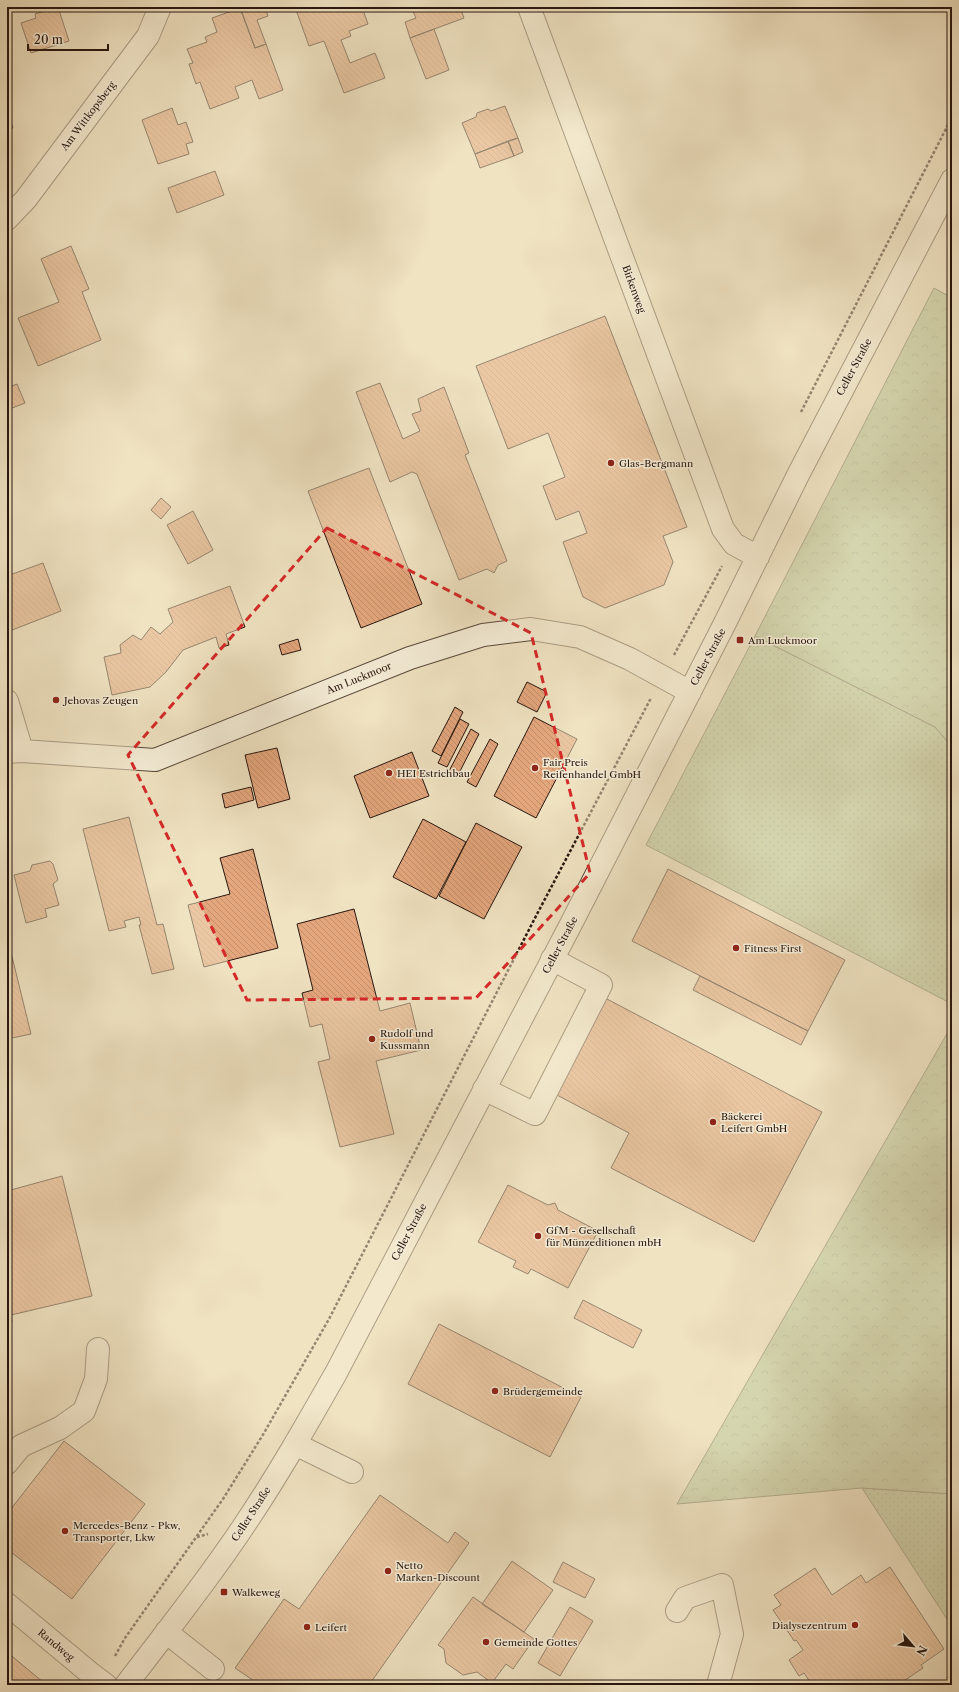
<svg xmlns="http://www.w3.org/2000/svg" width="959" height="1692" viewBox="0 0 959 1692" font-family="'Libre Caslon Text',serif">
	<defs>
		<pattern id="grass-dots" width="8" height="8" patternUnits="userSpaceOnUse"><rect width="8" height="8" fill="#b4c598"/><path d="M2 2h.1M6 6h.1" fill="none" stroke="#9ba882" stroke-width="1.8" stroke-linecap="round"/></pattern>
		<pattern id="forest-crowns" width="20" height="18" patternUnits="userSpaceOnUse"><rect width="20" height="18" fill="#b4c598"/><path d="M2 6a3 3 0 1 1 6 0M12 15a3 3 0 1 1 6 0" fill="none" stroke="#9ba882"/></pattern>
		<pattern id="building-back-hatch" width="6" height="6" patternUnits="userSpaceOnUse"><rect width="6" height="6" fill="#e4a67d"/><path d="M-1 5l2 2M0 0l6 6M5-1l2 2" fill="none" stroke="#c48e6b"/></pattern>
	</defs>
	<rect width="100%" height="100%" fill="#f0e3c2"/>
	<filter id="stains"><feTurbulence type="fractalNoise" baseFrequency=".005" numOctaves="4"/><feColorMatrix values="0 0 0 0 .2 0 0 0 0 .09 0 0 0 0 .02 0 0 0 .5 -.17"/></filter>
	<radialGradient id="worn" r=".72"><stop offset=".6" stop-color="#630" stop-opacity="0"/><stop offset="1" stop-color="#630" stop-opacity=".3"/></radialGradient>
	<path fill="url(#grass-dots)" stroke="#6e6e54" d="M755 636 935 727 952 747V1004L646 845Z
		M862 1488 952 1494V1627Z"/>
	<path fill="url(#forest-crowns)" stroke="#6e6e54" d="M934 288 952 298V747L935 727 755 636Z
		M952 1025V1494L862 1488 677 1504Z"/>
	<path fill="url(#building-back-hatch)" stroke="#28160f" d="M58 7 69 41 31 53 21 23 36 18 35 14Z
		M240 7H265L268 16 257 20 266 44 255 48Z
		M295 7H362L368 24 349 31 351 36 341 40 350 63 375 53 385 78 344 93 324 41 309 46Z
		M399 7H460L464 18 410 38 405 22 416 18 411 7 400 11Z
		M240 8 255 48 266 44 283 90 259 99 252 80 235 87 239 98 210 109 200 82 196 84 189 64 193 63 187 49 207 42 205 37 217 32 212 18Z
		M434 29 449 70 426 79 410 38Z
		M505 106 518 138 475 154 462 123 476 117 477 113 488 109 491 111Z
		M7 108 13 128 7 130Z
		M172 108 178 125 186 122 193 142 186 144 189 154 158 164 142 120Z
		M518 138 523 152 514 156 508 141Z
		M508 141 514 156 480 168 475 154Z
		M215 171 224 195 177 213 168 188Z
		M71 246 89 289 82 292 101 340 38 366 18 318 59 302 41 259Z
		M605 316 687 527 663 536 673 562 664 585 605 608 583 597 563 542 587 533 579 511 556 520 543 486 565 477 548 433 508 449 476 366Z
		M380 383 403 439 420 431 412 414 421 411 418 399 444 387 469 453 465 455 507 561 498 565 494 573 487 569 459 580 417 474 412 472 390 482 356 392Z
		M17 384 25 403 7 410V388Z
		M369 468 422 604 361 628 308 491Z
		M161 498 171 507 161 519 151 510Z
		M193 511 213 550 188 564 167 525Z
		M43 563 61 611 7 632V576Z
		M230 586 245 627 226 634 229 645 219 648 216 637 183 650 166 672 150 687 112 695 104 657 121 653 120 645 133 635 141 640 151 627 160 634 173 622 168 609Z
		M298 639 301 650 282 655 279 645Z
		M527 682 547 692 537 712 517 702Z
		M455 707 463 712 441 756 432 751Z
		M534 717 577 739 536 818 494 796Z
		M460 719 469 724 447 767 438 763Z
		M471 729 479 734 457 777 448 773Z
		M490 739 498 744 476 787 467 782Z
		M277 748 290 799 258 808 245 755Z
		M412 752 429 796 370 818 354 776Z
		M251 787 254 800 225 808 222 794Z
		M129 817 157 925 163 924 174 969 152 974 139 925H141L139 917 124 921 126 927 109 931 83 829Z
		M423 819 466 842 436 899 393 877Z
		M476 823 522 847 484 919 439 896Z
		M253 849 278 948 204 967 188 905 230 894 220 858Z
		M50 861 53 864 58 880 53 884 59 905 45 909 47 917 26 923 14 875 30 871 32 865Z
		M668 869 845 960 808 1031 632 941Z
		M354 909 380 1011 410 1003 421 1050 376 1061 394 1134 340 1147 318 1062 330 1059 322 1024 310 1027 302 993 313 990 297 924Z
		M7 936 31 1034 7 1039Z
		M700 976 808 1031 801 1045 693 990Z
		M605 998 822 1112 754 1242 611 1168 629 1133 555 1094Z
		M62 1176 92 1296 11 1315 12 1322 7 1323V1191Z
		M508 1185 548 1205 555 1203 558 1210 598 1231 568 1288 531 1269 528 1274 513 1267 516 1261 478 1242Z
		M583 1300 642 1330 633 1348 574 1318Z
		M439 1324 581 1397 550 1457 408 1384Z
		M64 1441 145 1504 72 1599 7 1549V1514Z
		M380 1495 448 1543 455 1532 469 1543 369 1685H260L235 1668 284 1599 299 1609Z
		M512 1561 553 1590 524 1632 482 1604Z
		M563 1562 595 1579 585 1598 553 1582Z
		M890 1567 944 1649 921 1665 923 1668 898 1685H812L804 1673 799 1676 789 1660 803 1650 796 1640 794 1641 793 1639 773 1610 781 1605 774 1595 815 1568 832 1595 861 1575 866 1583Z
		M473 1597 534 1639 513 1669 506 1664 492 1683 477 1672 463 1675 446 1663 444 1649 438 1645Z
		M570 1607 593 1621 560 1676 538 1663Z
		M7 1652 43 1682 40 1685H7Z"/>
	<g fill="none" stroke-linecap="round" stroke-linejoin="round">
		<defs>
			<path id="minor" d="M529 7 723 529 734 544 758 557
				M7 219 26 199 148 36 160 7
				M7 701 22 751
				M7 752 22 751 155 760 410 658 483 635 531 629 580 637 630 659 690 692
				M484 1089 535 1114 601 985 552 959
				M295 1444 352 1472
				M7 1463 21 1446 60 1428 84 1411 96 1379 98 1349
				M7 1604 90 1673 106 1685
				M677 1611 685 1598 722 1585 732 1634 718 1685
				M166 1632 213 1669
				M126 1685C166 1632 209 1579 245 1524 278 1475 307 1424 336 1373L570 926 725 623 798 475 952 180"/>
		</defs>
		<use href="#minor" stroke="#5a493c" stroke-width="24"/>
		<path stroke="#28160f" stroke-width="2.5" stroke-dasharray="3 2" stroke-linecap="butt" d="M801 412 952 117
			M674 655 722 566
			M197 1537 208 1534
			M115 1656 125 1638 223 1499 264 1433 329 1319 536 916 651 698"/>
		<use href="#minor" stroke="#f5edd7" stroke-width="22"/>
	</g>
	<path d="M0 0H959V1692H0ZM327 528 531 633 590 873 476 998 247 1000 128 755Z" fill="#f0e3c2" fill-opacity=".55" fill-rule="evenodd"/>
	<path fill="none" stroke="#d62828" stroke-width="3" stroke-dasharray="8 5" stroke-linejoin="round" d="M327 528 531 633 590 873 476 998 247 1000 128 755Z"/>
	<g fill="#8f2418" stroke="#f5edd7" stroke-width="1.5">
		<circle cx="611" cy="463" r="4"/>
		<rect x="736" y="636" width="8" height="8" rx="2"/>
		<circle cx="56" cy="700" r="4"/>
		<circle cx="535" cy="768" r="4"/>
		<circle cx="389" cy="773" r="4"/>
		<circle cx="736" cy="948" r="4"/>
		<circle cx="372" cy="1039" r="4"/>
		<circle cx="713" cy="1122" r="4"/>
		<circle cx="538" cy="1236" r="4"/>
		<circle cx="495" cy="1391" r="4"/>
		<circle cx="65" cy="1531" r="4"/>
		<circle cx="388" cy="1571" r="4"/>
		<rect x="220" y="1588" width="8" height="8" rx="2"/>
		<circle cx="855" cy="1625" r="4"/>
		<circle cx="307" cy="1627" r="4"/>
		<circle cx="486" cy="1642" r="4"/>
	</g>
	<g text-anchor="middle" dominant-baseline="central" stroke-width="3" stroke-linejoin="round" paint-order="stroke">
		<g font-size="10" fill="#28160f" stroke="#f5edd7">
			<text transform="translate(88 116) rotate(-53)">Am Wittkopsberg</text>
			<text transform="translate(634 289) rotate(70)">Birkenweg</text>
			<text transform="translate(854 367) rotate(-62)">Celler Straße</text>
			<text transform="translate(708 657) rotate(-62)">Celler Straße</text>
			<text transform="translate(359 678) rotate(-22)">Am Luckmoor</text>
			<text transform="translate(560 945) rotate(-62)">Celler Straße</text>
			<text transform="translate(409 1232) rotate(-62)">Celler Straße</text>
			<text transform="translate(251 1514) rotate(-57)">Celler Straße</text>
			<text transform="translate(56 1645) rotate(40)">Randweg</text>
		</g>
		<g font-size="10" fill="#28160f" stroke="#f5edd7" text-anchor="start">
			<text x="619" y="463">Glas-Bergmann</text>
			<text x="748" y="640">Am Luckmoor</text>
			<text x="64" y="700">Jehovas Zeugen</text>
			<text x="543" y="762">Fair Preis<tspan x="543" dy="12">Reifenhandel GmbH</tspan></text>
			<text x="397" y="773">HEI Estrichbau</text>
			<text x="744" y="948">Fitness First</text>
			<text x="380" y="1033">Rudolf und<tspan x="380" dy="12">Kussmann</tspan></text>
			<text x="721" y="1116">Bäckerei<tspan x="721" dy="12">Leifert GmbH</tspan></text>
			<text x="546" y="1230">GfM - Gesellschaft<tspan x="546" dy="12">für Münzeditionen mbH</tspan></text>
			<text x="503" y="1391">Brüdergemeinde</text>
			<text x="73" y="1525">Mercedes-Benz - Pkw,<tspan x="73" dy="12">Transporter, Lkw</tspan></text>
			<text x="396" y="1565">Netto<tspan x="396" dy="12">Marken-Discount</tspan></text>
			<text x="232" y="1592">Walkeweg</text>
			<text x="847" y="1625" text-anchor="end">Dialysezentrum</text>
			<text x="315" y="1627">Leifert</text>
			<text x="494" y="1642">Gemeinde Gottes</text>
		</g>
	</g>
	<rect width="959" height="1692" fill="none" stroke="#f0e3c2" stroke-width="24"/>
	<rect x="8" y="8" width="943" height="1676" fill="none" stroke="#28160f" stroke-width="2"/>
	<rect x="12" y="12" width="935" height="1668" fill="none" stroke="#28160f"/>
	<g transform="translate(913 1646) rotate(118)" stroke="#f5edd7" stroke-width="3" paint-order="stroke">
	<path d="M0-3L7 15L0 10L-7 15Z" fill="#28160f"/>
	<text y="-6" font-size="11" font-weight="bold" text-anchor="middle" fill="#28160f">N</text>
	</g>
	<path d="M28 44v6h80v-6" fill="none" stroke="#28160f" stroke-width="2"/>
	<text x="34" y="44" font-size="12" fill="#28160f" stroke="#f5edd7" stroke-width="3" paint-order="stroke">20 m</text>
	<rect width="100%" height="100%" filter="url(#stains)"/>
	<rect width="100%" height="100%" fill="url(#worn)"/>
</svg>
